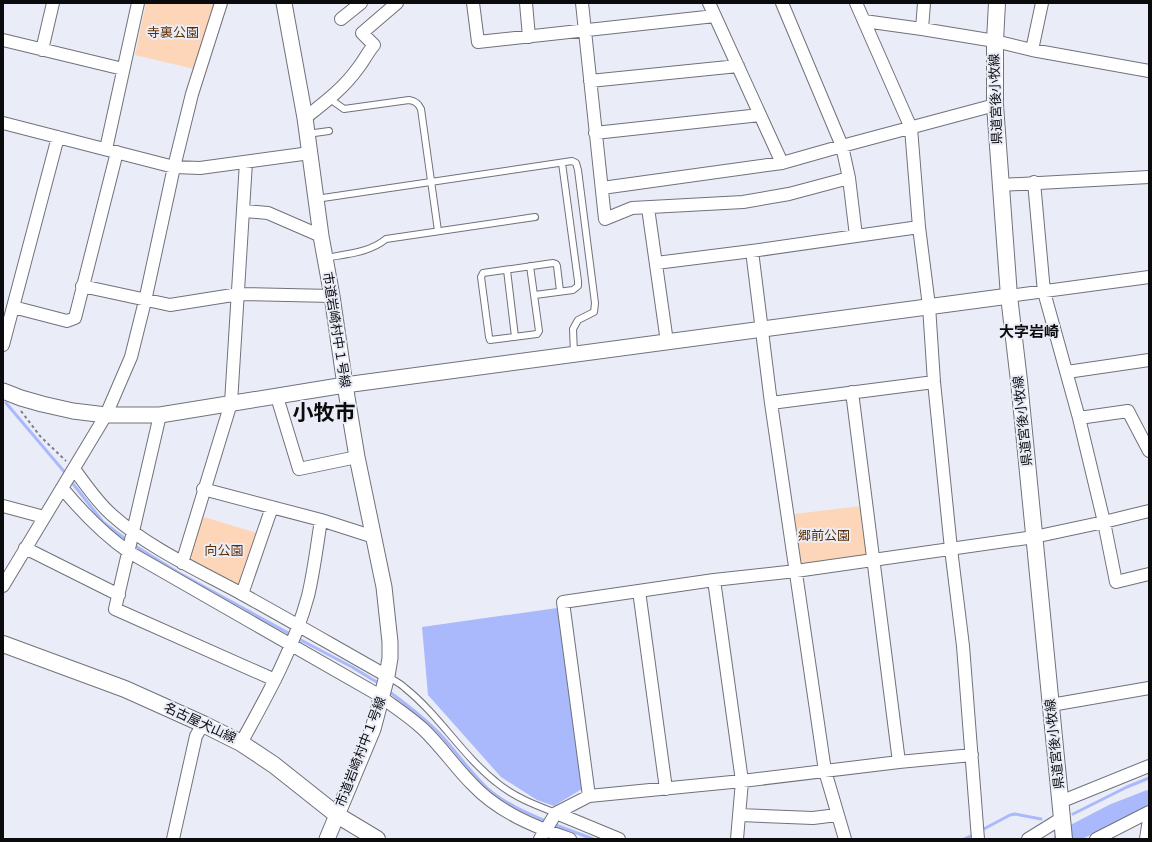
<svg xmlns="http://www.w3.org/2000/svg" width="1152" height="842" viewBox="0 0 1152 842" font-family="'Varela Round','Noto Sans JP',sans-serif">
	<rect width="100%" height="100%" fill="#eaedf7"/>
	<path fill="#fdd6ba" d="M146 3H217L194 69 135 55Z
		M861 506 868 551 866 556 802 564 798 561 794 514Z
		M201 516 257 533 239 589 186 562Z"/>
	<path fill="#aab9fb" d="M557 608 582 789 554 806 537 800 501 777 428 695 422 627Z"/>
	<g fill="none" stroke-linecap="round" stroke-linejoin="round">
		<path stroke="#aab9fb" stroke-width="3" d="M6 403 67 475
			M70 480 103 522 128 541
			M132 544 179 573 292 635
			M297 638 352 667 380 684
			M387 690C405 703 423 717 439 733 455 750 469 771 487 788 504 803 527 813 548 822
			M1073 814 1127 787 1149 778
			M553 824 593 839
			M980 831 1010 815 1015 814 1041 819
			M964 839 975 834"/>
		<path stroke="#aab9fb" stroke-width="18" d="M1063 839 1113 813 1149 799"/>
		<defs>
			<path id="service" d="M330 99 344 109 409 100C415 101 418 103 421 109L438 231
				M307 134 329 131
				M316 199 572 161 576 163 578 170 595 303 594 312 578 320 573 329 574 354
				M325 258C346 254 369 253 386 239L535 217
				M530 266 539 331 537 334 490 340 489 337 481 277 483 273 553 263 556 264 557 266 560 291
				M507 270 515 337
				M535 295 573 290 578 286V281L562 163
				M387 676C393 680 400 683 405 688 439 715 462 755 496 782 514 797 535 805 556 813"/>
			<path id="minor" d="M473 3 478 42 715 16
				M526 3 529 37
				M582 3 605 219 632 208 743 202 789 194 849 178
				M709 3 782 163
				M782 3 842 146 849 178 856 236
				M856 3 911 128 919 227 929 306 934 382 951 549 963 646 978 839
				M341 19 361 3
				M864 21 922 29 995 41 1032 50 1149 71
				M922 29 924 3
				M3 40 123 69
				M42 50 53 3
				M1032 50 1042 3
				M590 81 738 66
				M305 118C324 103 344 88 358 68 364 61 367 53 374 45L362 33 397 3
				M3 123 174 167 200 168 310 153
				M595 133 760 115
				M106 149 138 3
				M1034 182 1044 292 1079 418 1104 522 1116 582 1149 574
				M1001 185 1149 177
				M602 188 782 163 842 146 995 105
				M648 208 667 342
				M244 211 268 213 321 236
				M752 251 771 403 825 771 845 839
				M656 263 752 251 919 227
				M82 286 170 305 239 294 332 296
				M1009 296 1149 277
				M13 307 67 321 75 318 117 152
				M3 345 58 137
				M1067 372 1149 360
				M852 392 899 762
				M277 397 299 469 357 457
				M771 403 934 382
				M160 415 115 609 275 680
				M1079 418 1128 411 1149 451
				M74 469C86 485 97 502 112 515 150 549 198 570 242 594 291 621 339 649 387 676
				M62 488C82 512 103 534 129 552L377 694C393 706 409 716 423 729 441 746 455 767 472 784 498 812 535 827 570 839
				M203 489 321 520 374 537
				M3 506 44 517
				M25 548 119 595
				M182 563 231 403 246 162
				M714 580 742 781 737 839
				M3 586 106 415 131 357 145 301 174 167 192 94 221 3
				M639 591 666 789
				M242 594 272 507
				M1051 705 1149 688
				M241 743C267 696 294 648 308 596 314 571 317 545 321 520
				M589 796 563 602 714 580 796 571 1034 537 1104 522 1149 511
				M1060 802 1149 766
				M556 813 619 839
				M740 815 813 818 837 815
				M173 839 196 736 203 724
				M540 839 556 813 589 796 742 781 899 762 972 755
				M1028 839 1062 818
				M1096 839 1149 812
				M1146 839 1149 819"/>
			<path id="tertiary" d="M284 3 305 118 321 236 332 296 345 385 357 457 384 587 390 642V658L387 676 373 729 327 839
				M3 391 21 398 42 404 73 411 106 415H160L345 385 1009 296"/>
			<path id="secondary" d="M997 3 995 41V105L1009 296 1019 381 1064 839
				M3 644 125 689 203 724 241 743 274 765 337 815 377 839"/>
		</defs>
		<use href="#service" stroke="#70727b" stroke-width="8"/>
		<use href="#minor" stroke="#70727b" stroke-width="14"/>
		<use href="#tertiary" stroke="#70727b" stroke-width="17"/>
		<use href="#secondary" stroke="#70727b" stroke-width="18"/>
		<path stroke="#7d7f85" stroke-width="2" stroke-dasharray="3 3" stroke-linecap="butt" d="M21 411 40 436 66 461"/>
		<use href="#service" stroke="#fff" stroke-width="6"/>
		<use href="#minor" stroke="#fff" stroke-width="12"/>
		<use href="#tertiary" stroke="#fff" stroke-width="15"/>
		<use href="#secondary" stroke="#fff" stroke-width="16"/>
	</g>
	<g text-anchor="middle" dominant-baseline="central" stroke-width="4" stroke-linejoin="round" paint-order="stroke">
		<g font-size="13" fill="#5e2f00" stroke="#eaedf7">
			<text x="173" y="33">寺裏公園</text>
			<text x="824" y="536">郷前公園</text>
			<text x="224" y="551">向公園</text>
		</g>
		<g font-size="13" fill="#0b0b0e" stroke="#eaedf7">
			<text transform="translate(996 99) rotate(-92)">県道宮後小牧線</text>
			<text transform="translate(336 330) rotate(81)">市道岩崎村中１号線</text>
			<text transform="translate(1023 421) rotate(-96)">県道宮後小牧線</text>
			<text transform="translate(200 723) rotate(25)">名古屋犬山線</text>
			<text transform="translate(1055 744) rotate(-96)">県道宮後小牧線</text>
			<text transform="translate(361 752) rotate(-69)">市道岩崎村中１号線</text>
		</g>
		<g font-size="15" font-weight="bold" fill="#0b0b0e" stroke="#eaedf7">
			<text x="1029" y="332">大字岩崎</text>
		</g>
		<g font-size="21" font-weight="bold" fill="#0b0b0e" stroke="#eaedf7">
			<text x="324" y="413">小牧市</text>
		</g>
	</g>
	<rect width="1152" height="842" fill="none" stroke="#0b0b0e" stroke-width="8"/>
</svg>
